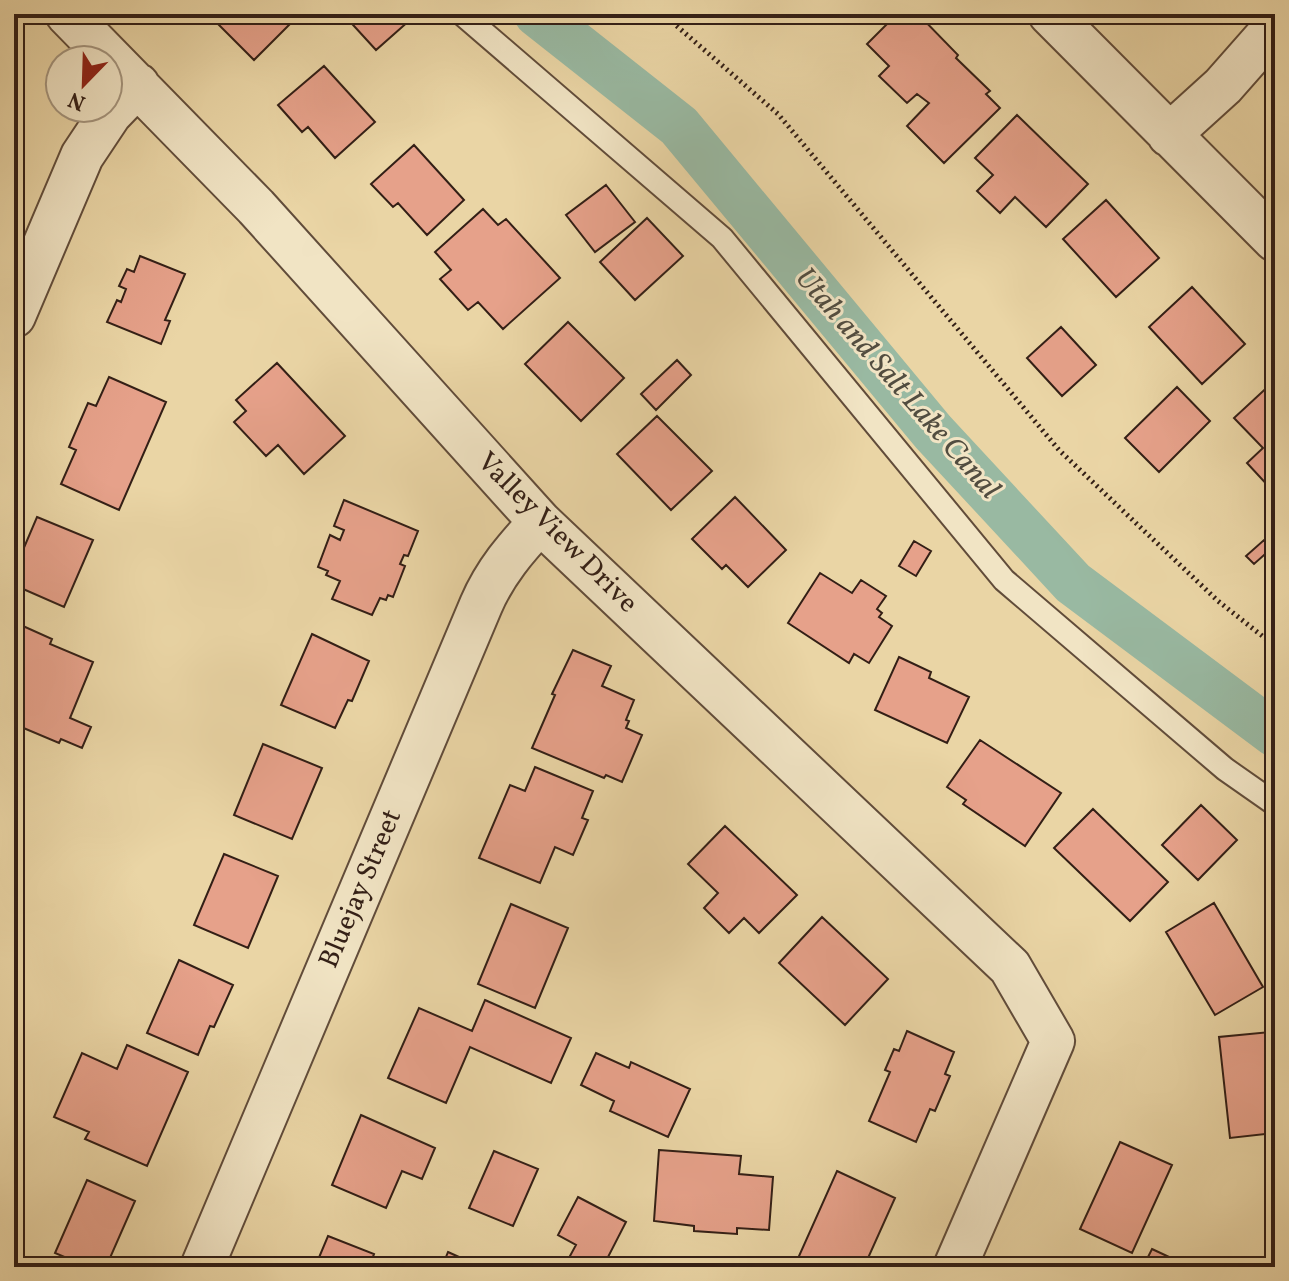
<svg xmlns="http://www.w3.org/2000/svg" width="1289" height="1281" viewBox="0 0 1289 1281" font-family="Vollkorn,serif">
	<rect width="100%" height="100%" fill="#ead5a5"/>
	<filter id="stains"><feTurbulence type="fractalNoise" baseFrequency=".0025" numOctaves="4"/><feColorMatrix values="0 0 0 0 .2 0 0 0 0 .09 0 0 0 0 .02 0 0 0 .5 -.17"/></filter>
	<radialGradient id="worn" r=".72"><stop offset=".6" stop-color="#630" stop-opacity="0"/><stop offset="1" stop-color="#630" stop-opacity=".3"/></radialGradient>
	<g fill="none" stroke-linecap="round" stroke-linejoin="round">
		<path stroke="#99b9a2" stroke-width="46" d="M537 14 679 126 933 432 1073 583 1275 734"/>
	</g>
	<path fill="#e6a18a" stroke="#331f16" stroke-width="2" d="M208 14H300L254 60Z
		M343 14H404L410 20 376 50Z
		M897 14H918L958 55 956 58 990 91 986 94 1000 108 944 163 907 126 929 103 917 94 907 103 879 76 889 66 867 44Z
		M324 66 375 122 335 158 308 127 302 132 278 105Z
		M1017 115 1088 184 1046 227 1015 197 1000 213 977 191 993 175 975 158Z
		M414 145 464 200 427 235 398 203 393 207 371 184Z
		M606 185 635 222 595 252 566 215Z
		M1106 200 1159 258 1116 297 1063 239Z
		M483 209 498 225 506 219 560 278 503 329 478 302 468 310 440 279 451 270 435 252Z
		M647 218 683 256 635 300 600 262Z
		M140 256 185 274 165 320 170 321 161 344 107 322 117 300 121 302 126 289 119 286 127 269 134 272Z
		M1192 287 1245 344 1202 384 1149 327Z
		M568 322 624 378 581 421 525 364Z
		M1061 327 1096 365 1062 396 1027 358Z
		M677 360 691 375 656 410 641 394Z
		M277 363 345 436 304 474 278 445 266 456 234 422 246 411 236 400Z
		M109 377 166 402 119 510 61 484 76 450 69 447 88 403 96 406Z
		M1275 380V487L1272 490 1247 463 1263 448 1234 418Z
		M1177 387 1210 421 1159 472 1125 438Z
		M657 416 712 471 671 510 617 454Z
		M735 497 786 550 748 587 726 565 722 569 692 539Z
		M344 500 418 531 408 556 404 555 400 564 405 566 393 597 388 595 386 600 380 598 372 615 332 599 340 581 326 575 328 571 318 567 330 535 340 540 344 530 334 526Z
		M37 517 93 540 64 607 14 585V571Z
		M1264 540 1272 548 1254 564 1246 556Z
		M914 541 931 551 916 576 899 566Z
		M820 573 852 593 861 580 886 596 877 609 882 613 879 617 892 626 869 663 854 654 849 663 788 623Z
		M14 622 52 639 50 644 93 662 70 718 91 727 82 748 61 739 59 743 14 724V700L20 686 14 683V668L20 654 14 651Z
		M312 634 369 661 352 701 348 700 335 728 281 705Z
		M573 650 611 666 602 686 634 700 626 720 629 721 626 728 642 735 622 782 606 775 604 778 532 748 555 695 552 694Z
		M899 657 931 672 929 678 969 697 947 743 875 710Z
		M980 740 1061 793 1025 846 963 804 966 800 947 787Z
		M263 744 322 768 292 839 234 815Z
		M535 767 593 791 582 818 588 820 573 855 555 847 540 883 479 858 510 785 525 791Z
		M1201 805 1237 840 1198 880 1162 845Z
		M1093 809 1168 882 1130 921 1054 848Z
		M725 826 797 895 759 933 744 918 729 933 704 908 718 893 688 864Z
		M224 854 278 876 248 948 194 925Z
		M1214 903 1263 987 1215 1015 1166 932Z
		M511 904 568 928 535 1008 478 984Z
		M822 917 888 979 845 1025 779 963Z
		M179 960 233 985 214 1027 210 1026 198 1055 147 1033Z
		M485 1000 571 1038 551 1083 470 1047 446 1103 388 1078 419 1008 472 1031Z
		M907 1031 954 1052 945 1074 950 1076 935 1111 930 1109 916 1142 869 1121 890 1072 885 1070 894 1049 899 1051Z
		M1270 1032 1275 1072V1133L1230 1138 1219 1037Z
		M127 1045 188 1072 147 1166 85 1139 89 1132 54 1117 82 1053 117 1069Z
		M596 1053 629 1068 631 1062 690 1089 668 1137 610 1111 614 1101 581 1085Z
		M361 1115 435 1148 422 1179 402 1171 386 1208 332 1185Z
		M1120 1142 1172 1165 1132 1253 1080 1229Z
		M659 1150 741 1156 739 1174 773 1177 769 1230 737 1228V1234L694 1231V1226L654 1221Z
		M494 1151 538 1169 513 1226 469 1208Z
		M837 1171 895 1198 864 1267H799L795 1265Z
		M87 1180 135 1201 106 1267H88L55 1253Z
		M578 1197 626 1222 608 1257 628 1267H564L576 1245 558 1235Z
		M328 1236 374 1254 369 1267H315Z
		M1152 1249 1182 1263 1180 1267H1143Z
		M448 1252 481 1267H442Z"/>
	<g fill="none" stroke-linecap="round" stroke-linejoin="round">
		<defs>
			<path id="lane" d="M462 14 722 238 1004 580 1225 769 1275 804"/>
			<path id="street" d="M67 14 256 207 540 522 1010 967 1053 1041 955 1267
				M1050 14 1275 240
				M1169 135 1223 86 1275 27
				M14 316 82 156 110 114 138 85
				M202 1267 481 605C495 572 516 548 540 522"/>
		</defs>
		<use href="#lane" stroke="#614c3a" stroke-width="26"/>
		<use href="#street" stroke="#614c3a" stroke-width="46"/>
		<path stroke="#331f16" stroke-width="5" stroke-dasharray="2 4" stroke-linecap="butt" d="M663 14 778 114 1059 450 1218 601 1275 646"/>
		<use href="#lane" stroke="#f1e4c4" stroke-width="22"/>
		<use href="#street" stroke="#f1e4c4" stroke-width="42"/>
	</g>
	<g text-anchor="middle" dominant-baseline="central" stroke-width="6" stroke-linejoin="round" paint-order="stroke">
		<g font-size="28" fill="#331f16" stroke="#f1e4c4">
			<text transform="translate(557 533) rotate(45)">Valley View Drive</text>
			<text transform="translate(361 889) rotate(-67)">Bluejay Street</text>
		</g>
		<g font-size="30" font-style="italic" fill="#524d40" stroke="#f1e4c4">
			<text transform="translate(897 384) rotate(49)">Utah and Salt Lake Canal</text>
		</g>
	</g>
	<rect width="1289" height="1281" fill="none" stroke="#ead5a5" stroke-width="48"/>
	<rect x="16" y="16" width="1257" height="1249" fill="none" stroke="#331f16" stroke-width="4"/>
	<rect x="24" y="24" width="1241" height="1233" fill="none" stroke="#331f16" stroke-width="2"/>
	<g transform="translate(84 84) rotate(203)"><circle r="38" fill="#f1e4c4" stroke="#a5957e" stroke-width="2"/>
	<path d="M0-6L14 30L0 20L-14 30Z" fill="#8f2418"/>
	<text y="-12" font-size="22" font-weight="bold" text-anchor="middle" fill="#331f16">N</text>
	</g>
	<rect width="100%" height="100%" filter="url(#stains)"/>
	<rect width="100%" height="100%" fill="url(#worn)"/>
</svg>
